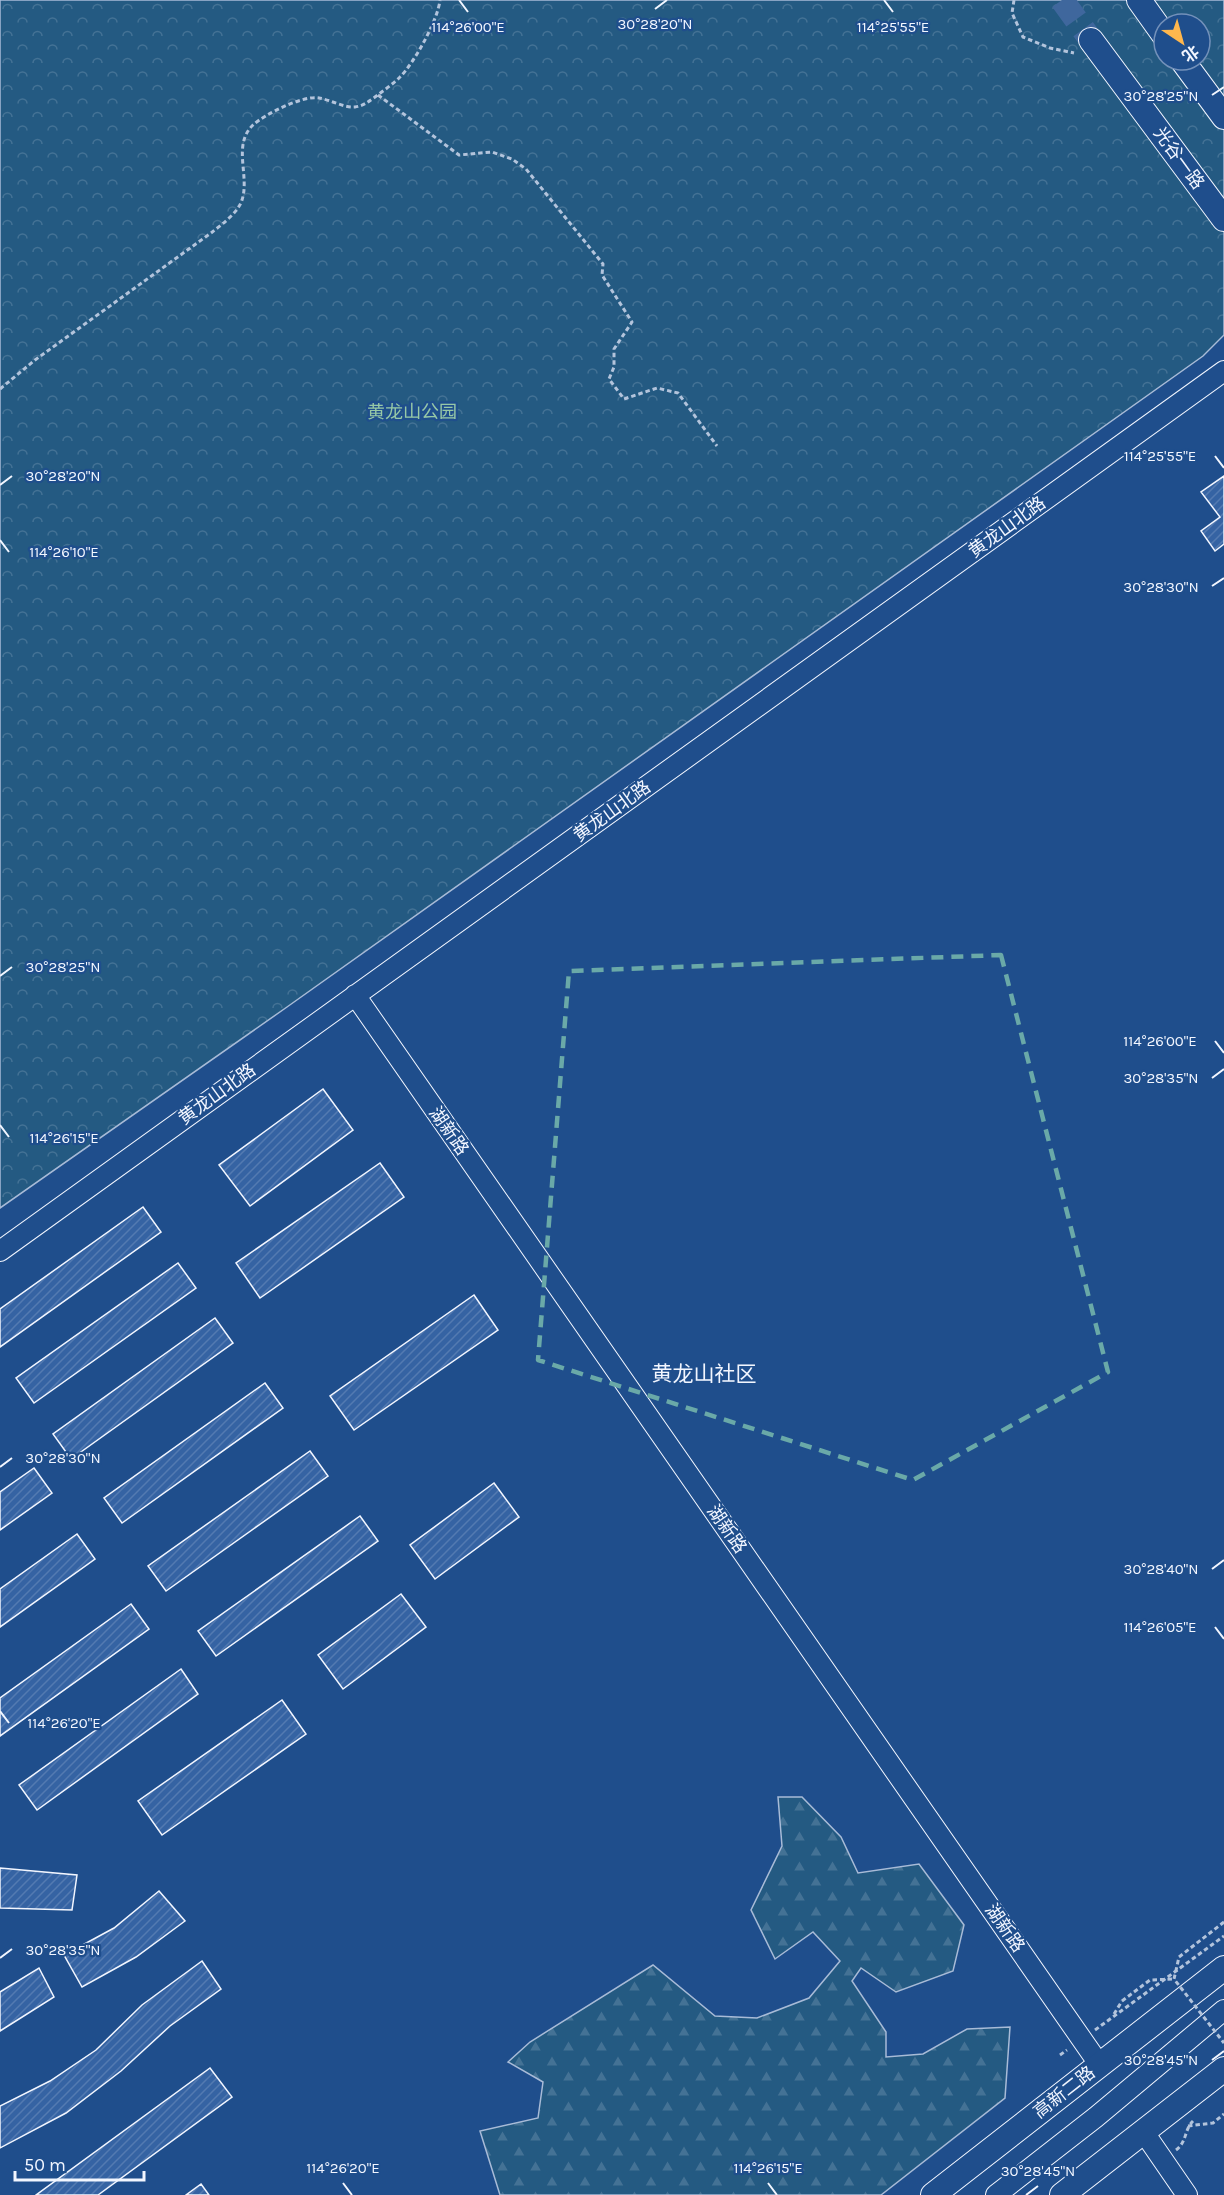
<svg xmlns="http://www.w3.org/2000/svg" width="1224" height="2195" viewBox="0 0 1224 2195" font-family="Karla,'Noto Sans SC',sans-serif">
	<defs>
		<pattern id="forest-firs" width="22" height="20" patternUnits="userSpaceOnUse" patternTransform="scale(1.5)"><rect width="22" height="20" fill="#245a82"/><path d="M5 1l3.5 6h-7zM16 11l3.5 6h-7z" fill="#447295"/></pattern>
		<pattern id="park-crowns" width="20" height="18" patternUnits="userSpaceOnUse" patternTransform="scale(1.5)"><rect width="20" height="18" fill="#245a82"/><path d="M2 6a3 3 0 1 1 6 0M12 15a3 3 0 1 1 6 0" fill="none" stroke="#447295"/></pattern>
		<pattern id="building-hatch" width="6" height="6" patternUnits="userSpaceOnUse" patternTransform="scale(1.5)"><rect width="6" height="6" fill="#3563a3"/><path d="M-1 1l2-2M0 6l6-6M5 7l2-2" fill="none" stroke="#537ab1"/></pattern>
	</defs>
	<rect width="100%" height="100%" fill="#1f4e8c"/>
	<path fill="url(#forest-firs)" stroke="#a8bbd7" stroke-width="1.5" d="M778 1797H802L841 1837 858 1873 919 1864 964 1925 953 1971 896 1992 861 1968 852 1981 886 2032V2057L923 2054 967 2029 1010 2027 1005 2098 881 2195H500L480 2131 538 2118 543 2082 508 2062 530 2042 653 1965 715 2016 757 2018 809 1998 840 1961 813 1932 775 1959 751 1910 782 1846Z"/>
	<path fill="url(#park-crowns)" stroke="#a8bbd7" stroke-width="1.5" fill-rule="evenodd" d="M0 0H1224V335L1203 356 287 1007 0 1208ZM1164 24H1200V60H1164Z"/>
	<path fill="url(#building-hatch)" stroke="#f2f6ff" stroke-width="1.5" d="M1224 476V544L1215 551 1201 531 1220 517 1201 492Z
		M323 1089 353 1130 250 1206 219 1165Z
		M380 1163 404 1197 260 1298 236 1263Z
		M143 1207 161 1232 0 1347V1309Z
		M178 1263 196 1288 34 1403 16 1378Z
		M474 1295 498 1330 354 1430 330 1396Z
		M215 1318 233 1343 71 1459 53 1434Z
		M265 1383 283 1408 122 1523 104 1498Z
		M310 1451 328 1476 166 1591 148 1566Z
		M34 1468 52 1493 0 1530V1492Z
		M494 1483 519 1517 435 1579 410 1545Z
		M360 1516 378 1541 216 1656 198 1631Z
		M77 1534 95 1559 0 1627V1589Z
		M401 1594 426 1627 343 1689 318 1655Z
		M131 1604 149 1629 0 1736V1698Z
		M181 1669 198 1694 37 1810 19 1785Z
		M282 1700 306 1734 162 1835 138 1801Z
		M0 1868 77 1875 72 1910 0 1908Z
		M159 1891 185 1921 136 1957 82 1987 64 1955 114 1928Z
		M202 1961 221 1989 170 2026 121 2071 66 2113 0 2148V2106L50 2081 96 2050 142 2005Z
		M39 1968 54 1997 0 2031V1992Z
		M210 2068 232 2097 98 2195H36Z
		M201 2184 209 2195H186Z"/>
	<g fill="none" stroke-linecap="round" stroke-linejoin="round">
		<path stroke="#3f679d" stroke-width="24" stroke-dasharray="24 12" stroke-linecap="butt" d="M1062 0 1091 40"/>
		<defs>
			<path id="minor" d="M355 995 1099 2064
				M0 1251 1224 371
				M1143 2131 1187 2195
				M996 2195 1096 2117 1224 2010"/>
			<path id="major" d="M1139 0 1164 35
				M1091 40 1224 219
				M1182 60 1224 117
				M933 2195 1224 1968
				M1062 2195 1224 2069"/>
		</defs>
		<use href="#minor" stroke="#f2f6ff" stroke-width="22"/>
		<use href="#major" stroke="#f2f6ff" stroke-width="26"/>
		<path stroke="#b3c4dc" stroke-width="3" stroke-dasharray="4.5 3" stroke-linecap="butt" d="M1014 0 1012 13 1023 37 1050 48 1074 53
			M378 95 459 155 492 152 512 159 526 169 603 264 602 275 632 322 614 349V367L609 379 624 399 657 388 678 393 717 446
			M0 389 35 360 211 233C221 225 238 213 242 200 250 176 232 145 253 125 265 114 303 95 319 98 331 100 344 108 355 107 363 106 368 102 375 97 383 91 393 84 400 77 414 63 438 20 440 0
			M1114 2014 1122 2001
			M1095 2030 1224 1936
			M1060 2055 1067 2050
			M1188 2126 1213 2123 1224 2114
			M1176 2150C1187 2142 1184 2130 1193 2121"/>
		<use href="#minor" stroke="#1f4e8c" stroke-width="20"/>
		<use href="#major" stroke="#1f4e8c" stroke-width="24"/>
		<path stroke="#b3c4dc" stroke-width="3" stroke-dasharray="4.5 3" stroke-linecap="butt" d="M1224 1922 1179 1957 1174 1979 1224 2043
			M1122 2001 1150 1980 1174 1979"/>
	</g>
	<path fill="none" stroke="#6aa9a8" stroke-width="4.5" stroke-dasharray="12 8" stroke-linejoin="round" d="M1001 955 1108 1372 913 1480 538 1360 569 971Z"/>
	<path fill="none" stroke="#f2f6ff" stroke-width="2" d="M459 0 468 12M884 0 893 12M655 9 667 0M1212 95 1224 87M1215 456 1224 468M0 485 12 476M0 540 9 552M1212 586 1224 578M0 976 12 967M1215 1041 1224 1053M1212 1078 1224 1069M0 1125 9 1137M0 1467 12 1458M1212 1569 1224 1560M1215 1627 1224 1639M0 1711 9 1723M0 1958 12 1949M1212 2060 1224 2051M343 2183 352 2195M768 2183 777 2195M1026 2195 1038 2186"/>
	<g text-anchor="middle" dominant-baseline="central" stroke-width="4.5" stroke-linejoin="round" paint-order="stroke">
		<g font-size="18" fill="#f2f6ff" stroke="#1f4e8c">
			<text transform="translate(1179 158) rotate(54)">光谷一路</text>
			<text transform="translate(1007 527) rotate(-36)">黄龙山北路</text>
			<text transform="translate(612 811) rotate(-36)">黄龙山北路</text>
			<text transform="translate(217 1094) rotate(-36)">黄龙山北路</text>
			<text transform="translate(449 1131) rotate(55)">湖新路</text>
			<text transform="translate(727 1529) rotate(55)">湖新路</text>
			<text transform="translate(1005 1928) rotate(55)">湖新路</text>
			<text transform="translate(1064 2092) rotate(-38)">高新二路</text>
		</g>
		<g font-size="18" fill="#97c8a6" stroke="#1f4e8c">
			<text x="412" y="412">黄龙山公园</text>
		</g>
		<g font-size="21" fill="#f2f6ff" stroke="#1f4e8c">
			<text x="704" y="1374">黄龙山社区</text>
		</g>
	</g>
	<g font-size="15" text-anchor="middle" fill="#f2f6ff" stroke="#1f4e8c" stroke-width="4.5" stroke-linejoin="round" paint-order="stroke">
		<text x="655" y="29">30°28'20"N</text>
		<text x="468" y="32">114°26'00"E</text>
		<text x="893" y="32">114°25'55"E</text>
		<text x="1161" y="101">30°28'25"N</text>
		<text x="1160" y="461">114°25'55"E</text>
		<text x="63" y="481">30°28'20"N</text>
		<text x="64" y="557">114°26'10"E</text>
		<text x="1161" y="592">30°28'30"N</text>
		<text x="63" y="972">30°28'25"N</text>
		<text x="1160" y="1046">114°26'00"E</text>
		<text x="1161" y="1083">30°28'35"N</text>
		<text x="64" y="1143">114°26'15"E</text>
		<text x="63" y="1463">30°28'30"N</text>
		<text x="1161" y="1574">30°28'40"N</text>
		<text x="1160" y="1632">114°26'05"E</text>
		<text x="64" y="1728">114°26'20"E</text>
		<text x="63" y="1955">30°28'35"N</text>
		<text x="1161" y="2065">30°28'45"N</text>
		<text x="343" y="2173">114°26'20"E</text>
		<text x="768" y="2173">114°26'15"E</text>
		<text x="1038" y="2176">30°28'45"N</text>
	</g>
	<g transform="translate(1182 42) rotate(144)"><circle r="28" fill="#1f4e8c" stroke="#7391ba" stroke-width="1.5"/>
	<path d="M0-4.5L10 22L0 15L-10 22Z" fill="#ffb74d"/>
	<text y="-9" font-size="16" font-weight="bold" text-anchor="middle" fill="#f2f6ff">北</text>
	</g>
	<path d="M15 2171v9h129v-9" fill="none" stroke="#f2f6ff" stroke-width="3"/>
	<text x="24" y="2171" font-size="18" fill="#f2f6ff" stroke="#1f4e8c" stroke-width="4.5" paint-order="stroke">50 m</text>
</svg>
